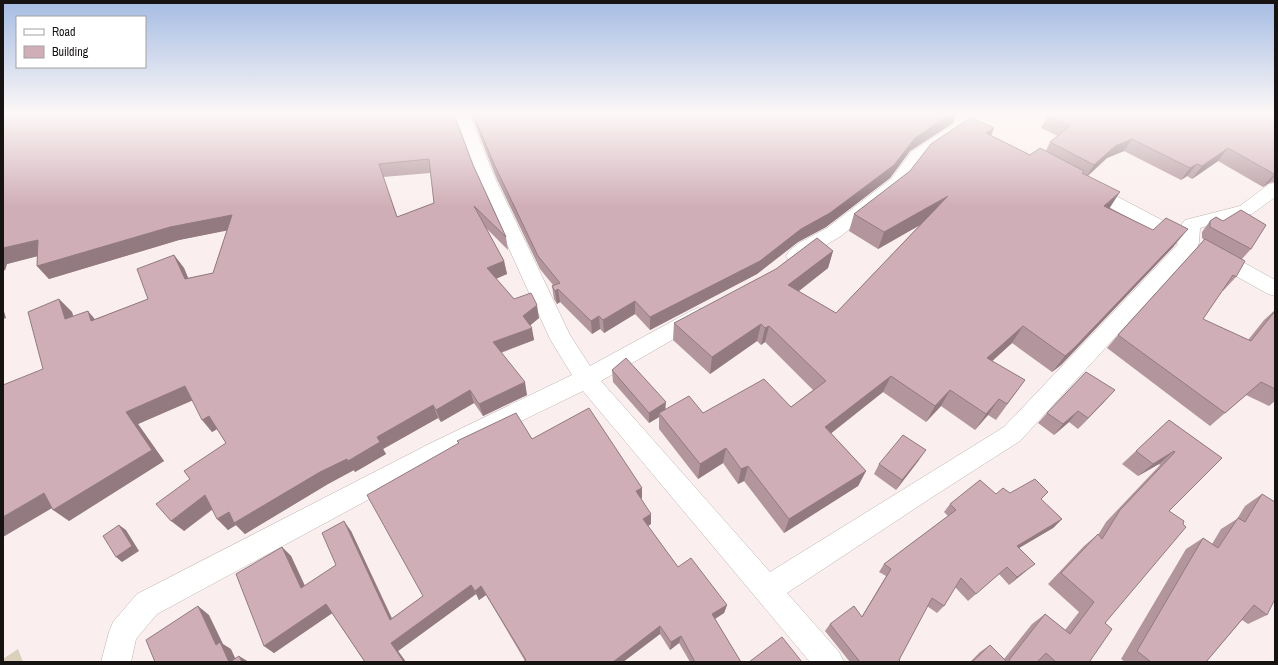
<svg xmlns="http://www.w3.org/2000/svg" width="1278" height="665" viewBox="0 0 1278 665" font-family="'Archivo Narrow',sans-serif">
	<rect width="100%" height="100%" fill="#faefee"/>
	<path fill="#dad0bc" d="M18 649 23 662H3V659Z"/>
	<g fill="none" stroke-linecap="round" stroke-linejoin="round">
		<defs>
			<path id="minor" d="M453 114H469L495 178 570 335 590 366 691 311 698 308 705 311 708 316 705 321 601 381 770 572 1004 427 1178 244 1083 193 1080 189 1083 185 1089 183 1095 185 1181 230 1182 224 1185 220 1240 206 1269 184 1275 183V197L1252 214 1200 228 1199 243 1197 248 1020 441 937 494 787 593 839 652 844 662H810L583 391 447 457 157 614 136 639 131 662H101L109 632 113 622 137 594 431 443 572 375 550 339 477 178Z
				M973 114H995L993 117 972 126 923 160 903 187 841 236 813 253 803 261 796 263 789 261 786 256 789 251 799 243 827 228 891 179 911 152 960 120Z
				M1216 249 1223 251 1275 280V296L1268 294 1209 261 1206 256 1209 251Z"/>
		</defs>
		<use href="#minor" stroke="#bdb3b1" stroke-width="1"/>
		<use href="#minor" fill="#fff" fill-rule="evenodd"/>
	</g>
	<path fill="#b3969d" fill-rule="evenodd" d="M3 114H454L473 165 506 237 508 250 486 228 504 261 507 274 496 279 514 299 539 318 530 325 534 340 501 353 527 395 483 416 474 403 441 422 438 418 383 449 386 454 355 472 354 470 328 484 245 534 236 525 228 530 212 510 184 531 190 479 226 443 217 429 212 432 192 400 138 424 164 461 69 521 43 369 59 299 72 312 73 316 95 319 148 299 174 255 184 268 188 278 213 273 227 230 179 240 49 279 37 266V256L7 264 5 270 3 271ZM430 173 434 203 397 217 383 177Z
		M471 114H957L953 123 910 151 890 178 826 227 798 242 757 274 650 330 635 314 604 333 600 329 592 334 560 302 557 304 554 299 552 286 553 285 540 269 496 177Z
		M1046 114H1275V182L1269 183 1263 187 1218 161 1192 179 1187 176 1181 180 1124 151 1107 158 1088 176 1110 208 1174 246 1061 365 1052 372 1012 343 992 361 1025 380 996 420 988 415 975 430 941 406 926 422 883 392 831 433 866 471 858 486 784 533 744 481 738 484 723 463 698 479 659 429V417L649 423 613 382 612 370 666 409 703 413 791 407 813 390 765 342 761 345 757 341 710 374 673 340 674 323 833 251 828 268 798 291 836 313 920 225 878 249 849 231 854 214 994 128 991 136 1030 155 1046 151 1050 142 1058 136 1041 128 1048 116Z
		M1210 221 1251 249 1242 259 1236 277 1223 291 1222 290 1203 319 1248 340 1264 320 1275 310V401L1269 406 1246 395 1210 426 1107 348 1118 335 1204 240 1202 238V232Z
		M1105 401 1078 429 1069 422 1054 435 1038 423 1047 413Z
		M1169 420 1222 458 1169 511 1105 623 1090 661 1092 662H970L980 652 990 645 1004 659 1032 624 1045 614 1065 630 1079 612 1048 584 1084 546 1098 534V535L1106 522 1160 465 1159 464 1138 476 1122 464Z
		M532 439 642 488V498L641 499 651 524 648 526 678 567 727 605 724 613 715 619 741 662H690L679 643 670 650 660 634 623 662H523L525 661 486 595 479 600 476 594 398 651 406 662H365L332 613 274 653 264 646 282 547 291 556 305 586 336 565 351 531 392 618 423 596 458 443 457 441Z
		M919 460 896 490 874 474 879 464Z
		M1010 493 1041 499 1062 519 1053 528 1019 548 1026 571 1009 585 999 574 968 601 955 587 944 606 937 613 927 606 899 660 901 662H850L825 631 830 624 862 616 886 576 879 572 884 564 948 516 944 512 950 504 996 494Z
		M1262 494 1267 615 1248 624 1242 620 1206 662H1125L1121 659 1186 549 1203 538 1212 544 1221 529 1237 519 1245 506Z"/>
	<path fill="#927a80" d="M951 114H957L953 123 910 151 890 178 826 227 798 242 757 274 650 330V317L801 229 915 138Z
		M994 128 986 146V133Z
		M1132 139 1124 151 1107 158 1086 177 1094 165 1115 146Z
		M1228 148 1218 161 1192 179 1202 166Z
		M1197 164 1187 176 1181 180 1190 168Z
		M1275 173V175L1269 183 1263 187Z
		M1120 192 1109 209 1104 206Z
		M948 196 941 213 878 249 884 232Z
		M232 215 240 228 179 240 49 279 37 266 170 227Z
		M1188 229 1174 246 1061 365 1052 372 1065 356Z
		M38 240 50 253 7 264 5 270 3 271V248Z
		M833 251 828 268 784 303 788 285Z
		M174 255 184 268 194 292 185 279Z
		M504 261 507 274 490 281 487 268Z
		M558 289 560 302 557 304 555 291Z
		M59 299 72 312 78 332 65 319Z
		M635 301V314L604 333 603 320Z
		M537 305 539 318 526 329 523 316Z
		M3 308 6 318 3 319Z
		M88 311 99 324 91 321Z
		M599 316 600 329 592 334 591 321Z
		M761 324 757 341 710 374 712 357Z
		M769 326 765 342 761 345 765 328Z
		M1023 326 1012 343 977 375 987 358Z
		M532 328 534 340 496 354 493 342Z
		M891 376 883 392 819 443 825 427Z
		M525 382 527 395 483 416 479 404Z
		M185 386 196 399 138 424 164 461 69 521 53 510 126 412Z
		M470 390 474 403 441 422 436 410Z
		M950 390 941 406 926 422 935 406Z
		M1115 390 1105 401 1078 429 1088 418Z
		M999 399 988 415 975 430 986 414Z
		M666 402 665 413H659V417L649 423V413Z
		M433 405 438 418 383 449 386 454 355 472 354 470 328 484 245 534 236 525 228 530 217 519 229 512 377 437Z
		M1078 411 1069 422 1054 435 1063 424Z
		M209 416 219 428 212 432 202 420Z
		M726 448 723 463 698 479 700 464Z
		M926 450 919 460 896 490 902 480Z
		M1174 451 1159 464 1138 476 1153 464Z
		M748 466 744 481 738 484 741 469Z
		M866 471 858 486 784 533 789 519Z
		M642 488V498L636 501V491Z
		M44 493 59 504 3 537V517Z
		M205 495 216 506 184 531 171 521Z
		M651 514V524L643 529V519Z
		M1062 519 1053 528 1009 554 1017 546Z
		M344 521 351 531 396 628 390 620Z
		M119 525 126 530 139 551 122 562 116 557Z
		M282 547 291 556 310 597 301 588Z
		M1035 564 1026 571 1009 585 1017 577Z
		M471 585 476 594 398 651 406 662H404L391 643Z
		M481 586 486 595 479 600 475 591Z
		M326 604 334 612 274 653 264 646Z
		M727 605 724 613 710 622 712 614Z
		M198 606 209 615 223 644 231 649 237 662H229L216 645Z
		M660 626V634L623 662H613Z
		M681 636 679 643 670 650 671 642Z
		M239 656 249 662H242Z"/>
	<path fill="#d0aeb7" stroke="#927a80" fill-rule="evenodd" d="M3 114H454L473 165 506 237 474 206 504 261 487 268 514 299 531 293 537 305 523 316 532 328 493 342 525 382 479 404 470 390 436 410 433 405 377 437 380 442 348 461 347 459 320 472 234 523 229 512 217 519 205 495 171 521 156 504 190 479 184 471 226 443 209 416 202 420 185 386 126 412 152 450 53 510 44 493 3 517V385L43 369 28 312 59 299 65 319 88 311 91 321 148 299 137 269 174 255 185 279 213 273 232 215 170 227 37 266 38 240 3 248ZM429 159 434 203 397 217 379 164Z
		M473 114H951L915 138 894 165 830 213 801 229 760 261 650 317 635 301 603 320 599 316 591 321 558 289 555 291 552 286 560 283 538 256 494 164Z
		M1050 114H1275V173L1274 174 1228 148 1202 166 1197 164 1190 168 1132 139 1115 146 1094 165 1050 142 1070 126 1048 116Z
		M971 117 994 128 986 133 1030 155 1040 148 1084 171 1082 173 1120 192 1104 206 1153 230 1166 218 1188 229 1074 348 1065 356 1023 326 987 358 1025 380 1007 404 999 399 986 414 950 390 935 406 891 376 825 427 866 471 789 519 748 466 741 469 726 448 700 464 659 413 689 396 703 413 764 379 791 407 826 381 769 326 765 328 761 324 712 357 674 323 776 269 817 238 833 251 788 285 836 313 948 196 884 232 854 214 910 171 931 144Z
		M1241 210 1266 225 1251 249 1210 227V221L1216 217 1223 221Z
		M1205 239 1245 261 1236 277 1233 275 1203 319 1251 341 1275 311V389L1261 382 1225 413 1118 335Z
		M626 358 666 402 649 413 612 370Z
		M1086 372 1115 390 1088 418 1078 411 1063 424 1047 413Z
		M589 408 642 488 636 491 651 514 643 519 678 567 691 558 727 605 712 614 741 662H695L681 636 671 642 660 626 613 662H523L526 660 481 586 475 591 471 585 391 643 404 662H365L326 604 264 646 236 574 282 547 301 588 336 565 322 533 344 521 390 620 423 596 367 495 459 443 457 441 516 413 532 439Z
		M1169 420 1222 458 1169 511 1184 521 1183 524 1186 527 1105 623 1112 629 1090 661 1092 662H1056L1046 653 1037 662H1011L1009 660 1045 614 1070 634 1094 602 1061 573 1098 534 1102 539 1120 510 1175 452 1174 451 1153 464 1136 451Z
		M903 435 926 450 902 480 879 464Z
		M1035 479 1048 492 1041 499 1062 519 1017 546 1035 564 1017 577 1007 567 976 594 961 578 944 606 932 598 899 660 901 662H860L830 624 854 606 862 617 891 569 884 564 956 510 950 504 980 480 996 494 1003 488 1010 493Z
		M1262 494 1275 502V599L1267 615 1254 605 1206 662H1151L1137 651 1203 538 1218 548 1238 518 1245 522Z
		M119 525 132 546 116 557 103 536Z
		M198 606 216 645 220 642 229 662H155L146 640Z
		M782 637 802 662H749Z
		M990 645 1007 662H972Z
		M239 656 242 662H230Z"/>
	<linearGradient id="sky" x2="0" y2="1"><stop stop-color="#a5bce3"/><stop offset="0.55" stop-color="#fdf8f7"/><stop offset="1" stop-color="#fdf8f7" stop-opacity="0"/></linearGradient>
	<rect width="1278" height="207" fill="url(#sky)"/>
	<rect width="1278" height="665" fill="none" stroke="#171313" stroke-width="8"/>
	<rect x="16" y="16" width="130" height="52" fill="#ffffff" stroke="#a2a1a1"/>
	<rect x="24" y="29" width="20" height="6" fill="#ffffff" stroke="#a2a1a1"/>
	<text x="52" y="36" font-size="12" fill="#171313">Road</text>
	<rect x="24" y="46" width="20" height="12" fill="#d0aeb7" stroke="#a2a1a1"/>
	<text x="52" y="56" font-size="12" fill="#171313">Building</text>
</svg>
